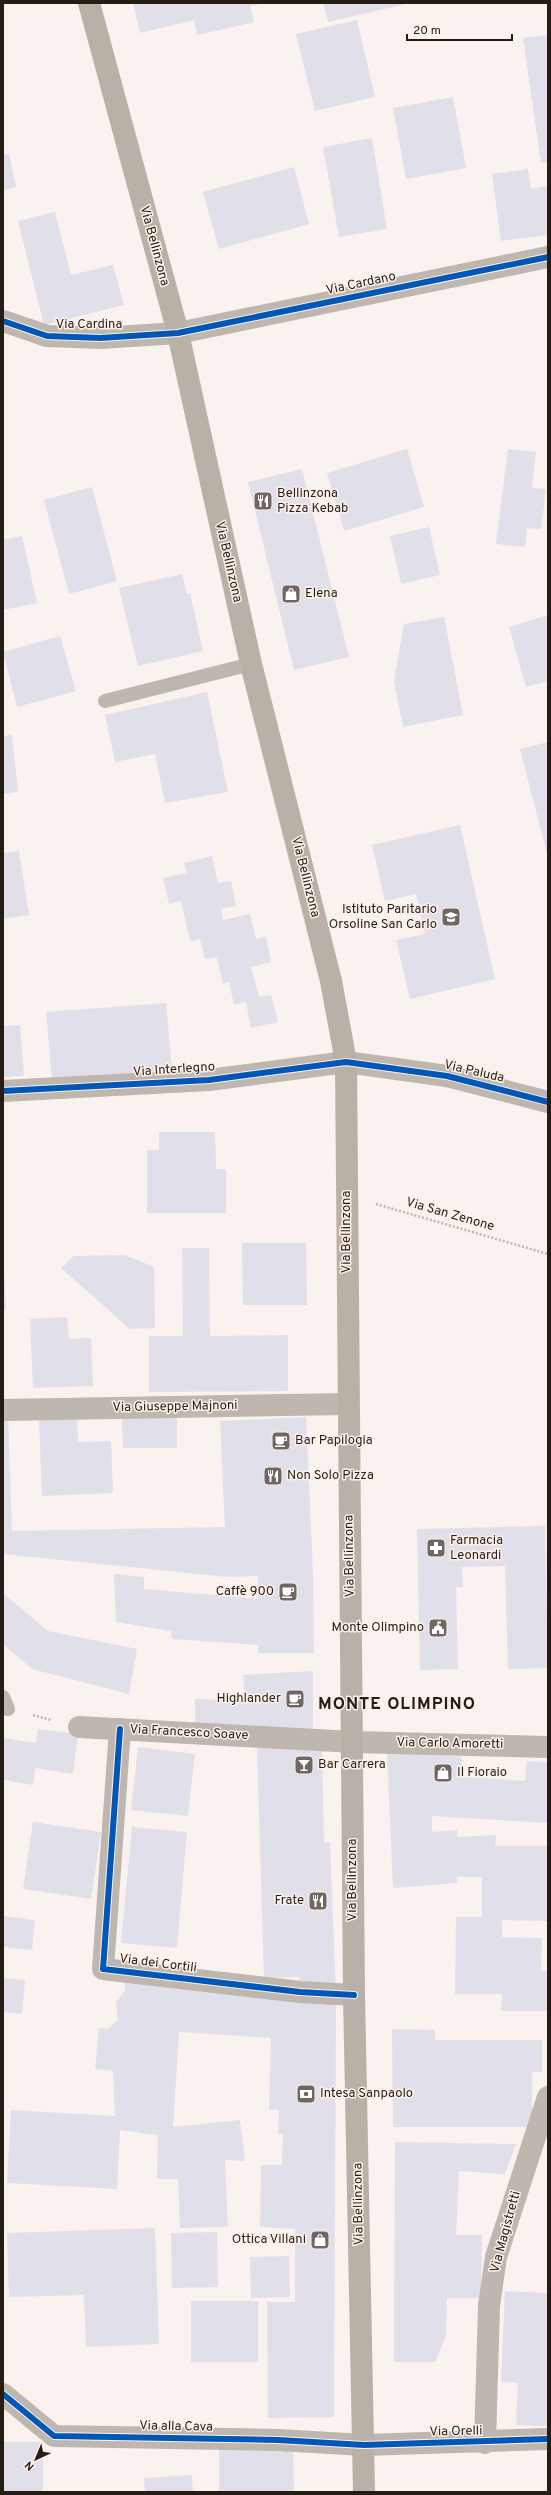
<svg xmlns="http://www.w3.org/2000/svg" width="551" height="2495" viewBox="0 0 551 2495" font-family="Overpass,sans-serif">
	<rect width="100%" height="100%" fill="#f9f2ee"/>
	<path fill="#e1dfe9" d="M133 3H261V4L250 6 254 22 197 35 194 20 140 33Z
		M323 3H406V4L328 22Z
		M357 20 375 97 315 111 296 34Z
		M548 35V162L541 163 523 38Z
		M453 97 466 168 406 179 393 108Z
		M372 138 387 229 339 237 323 147Z
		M9 153 16 187 3 190V155Z
		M294 167 309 224 219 249 203 192Z
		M528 169 531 189 548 186V235L501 241 492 174Z
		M55 212 71 275 113 265 124 305 44 325 18 221Z
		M407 449 424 507 344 531 327 473Z
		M508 449 536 452 532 488 546 489 541 529 527 528 525 547 496 544Z
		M302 469 349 657 294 670 248 482Z
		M92 487 117 581 69 594 44 500Z
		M429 527 440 575 401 584 390 536Z
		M22 536 37 603 3 610V540Z
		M182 574 187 594 190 593 203 651 138 666 119 588Z
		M548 615V681L526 687 509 627Z
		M444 617 463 715 403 727 394 681 404 624Z
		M60 636 76 691 17 707 3 652Z
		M207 692 228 792 165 803 155 754 115 762 105 715Z
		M12 735 18 792 3 794V736Z
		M548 742V854H547L520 749Z
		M460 825 495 979 410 999 396 940 425 934 416 894 385 901 372 845Z
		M19 851 29 915 3 919V853Z
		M212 856 218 883 231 881 236 906 221 909 223 920 250 914 256 939 266 937 271 962 251 967 259 997 271 995 278 1022 251 1028 246 1002 234 1005 229 982 223 984 217 957 205 959 200 939 190 941 181 901 169 904 163 878 187 873 184 863Z
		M166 1003 172 1070 52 1079 46 1012Z
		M20 1025 24 1076 3 1077V1026Z
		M159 1132H215L216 1169H226V1213H147V1150H159Z
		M242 1243H306L307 1305H243Z
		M182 1248H209L210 1336 288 1335V1391L149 1392V1336H183Z
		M125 1255 154 1267 155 1328 130 1329 61 1268 74 1256Z
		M3 1269H4L6 1310H3Z
		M67 1317 69 1339 91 1338 93 1386 33 1388 30 1319Z
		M3 1416H8L12 1531 225 1527 220 1421 306 1417 313 1573 314 1653H258V1645L172 1639 171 1631 116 1622 114 1574 144 1577V1589L258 1599V1576L227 1577 3 1554Z
		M77 1417 78 1442 111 1441 113 1493 42 1496 39 1418Z
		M177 1417V1448H123L122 1418Z
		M545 1526 548 1668 508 1669 505 1566 462 1567 463 1587H456L458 1669 420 1670 417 1529Z
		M4 1594 48 1631 137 1649 129 1694 32 1669 3 1644Z
		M313 1671V1734L195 1725V1699L246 1701 243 1675Z
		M38 1729 78 1734 73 1774 35 1768 33 1785 3 1780V1738L36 1743Z
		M322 1746 324 1843 330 1842 336 1998 334 2417 268 2418 267 2302H295V2229L260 2227 261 2165H282L283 2134H278L279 2110H269L271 2038 179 2032 173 2127 240 2120 245 2161 225 2160 228 2227 180 2228 178 2179H157L158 2135 120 2130 117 2189 7 2183 11 2110 115 2116 113 2071 95 2069 99 2028 108 2029 118 2020 116 2002 125 1990V1982L300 1992 299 1977 264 1978 257 1748Z
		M138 1747 195 1754 188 1816 131 1810Z
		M387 1752 462 1757 461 1777 498 1779 525 1781 527 1761 548 1762V1823L432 1816V1832L457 1830V1837L496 1835 495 1846H548V1921L502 1920V1937L542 1938 541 1971H548V2011H501L502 1994H455L456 1917H482V1877H457V1883L393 1888Z
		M33 1822 101 1832 91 1899 23 1889Z
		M132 1827 187 1832 177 1948 121 1943Z
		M3 1916 35 1920 32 1950 3 1947Z
		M3 1978 25 1980 22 2014 3 2012Z
		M392 2029 435 2030V2040H542V2072H532V2127H393Z
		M395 2142 516 2144 505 2174 459 2171 456 2235H482L481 2298H447L446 2336 435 2362H394Z
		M155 2228 159 2344 86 2347 84 2295 9 2297 7 2233Z
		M217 2232 218 2287 172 2288 171 2233Z
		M289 2256 290 2297 251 2298 250 2257Z
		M505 2291 548 2293V2426L516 2425 518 2383 501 2382Z
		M191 2301H258V2362H191Z
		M3 2442H43V2492H3Z
		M293 2448 294 2492H219V2449Z
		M192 2475 193 2492H145L144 2478Z"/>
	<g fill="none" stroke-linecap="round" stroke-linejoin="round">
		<path stroke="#bcb6b0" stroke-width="2.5" stroke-dasharray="2 2" stroke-linecap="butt" d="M376 1204 548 1254
			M33 1715 51 1720"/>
		<path stroke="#beb7af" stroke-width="14" d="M105 701 251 664
			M3 1697 8 1709"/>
		<path stroke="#beb7af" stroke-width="22" d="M3 321 47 336 100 338 178 333 548 257
			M3 1091 209 1080 346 1062 447 1076 548 1102
			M3 1410 347 1404
			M79 1727 353 1742 548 1747
			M120 1729 103 1969 300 1992 354 1995
			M3 2394 54 2436 278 2440 364 2445 548 2439
			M485 2443 489 2306 496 2257 548 2097"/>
		<path stroke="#b8b1a7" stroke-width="22" d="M89 3 178 333 251 664 331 981 346 1062 354 1995 364 2492"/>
		<defs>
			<path id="cycleway" d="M3 321 47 336 100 338 178 333 548 257
				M3 1091 209 1080 346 1062 447 1076 548 1102
				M120 1729 103 1969 300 1992 354 1995
				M3 2394 54 2436 278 2440 364 2445 548 2439"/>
		</defs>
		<use href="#cycleway" stroke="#fdf1ea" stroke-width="8"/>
		<use href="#cycleway" stroke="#0057b8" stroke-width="6"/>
	</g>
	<defs>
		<symbol id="restaurant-square" viewBox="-11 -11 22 22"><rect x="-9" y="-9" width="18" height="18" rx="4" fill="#706762" stroke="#fdf1ea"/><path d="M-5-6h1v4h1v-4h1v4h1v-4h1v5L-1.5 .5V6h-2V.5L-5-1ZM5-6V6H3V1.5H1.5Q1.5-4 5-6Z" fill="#fff"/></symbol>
		<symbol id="shop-square" viewBox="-11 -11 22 22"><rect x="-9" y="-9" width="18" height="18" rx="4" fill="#706762" stroke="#fdf1ea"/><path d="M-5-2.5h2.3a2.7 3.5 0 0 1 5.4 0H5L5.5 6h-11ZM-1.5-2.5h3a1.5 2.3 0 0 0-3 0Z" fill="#fff"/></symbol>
		<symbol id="school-square" viewBox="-11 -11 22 22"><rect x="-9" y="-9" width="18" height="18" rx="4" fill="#706762" stroke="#fdf1ea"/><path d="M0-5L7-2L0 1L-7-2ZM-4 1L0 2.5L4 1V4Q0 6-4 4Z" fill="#fff"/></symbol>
		<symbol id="cafe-square" viewBox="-11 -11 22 22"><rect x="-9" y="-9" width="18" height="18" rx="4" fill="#706762" stroke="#fdf1ea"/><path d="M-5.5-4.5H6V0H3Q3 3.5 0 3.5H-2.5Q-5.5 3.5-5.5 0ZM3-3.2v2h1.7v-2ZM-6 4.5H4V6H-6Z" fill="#fff"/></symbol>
		<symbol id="pharmacy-square" viewBox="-11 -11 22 22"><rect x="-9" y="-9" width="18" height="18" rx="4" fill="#706762" stroke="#fdf1ea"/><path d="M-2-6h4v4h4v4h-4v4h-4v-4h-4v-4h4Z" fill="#fff"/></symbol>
		<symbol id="civic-square" viewBox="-11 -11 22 22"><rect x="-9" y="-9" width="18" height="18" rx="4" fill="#706762" stroke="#fdf1ea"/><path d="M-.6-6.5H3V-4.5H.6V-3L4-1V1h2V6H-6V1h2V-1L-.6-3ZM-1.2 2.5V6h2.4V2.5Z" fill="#fff"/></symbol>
		<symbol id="bar-square" viewBox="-11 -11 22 22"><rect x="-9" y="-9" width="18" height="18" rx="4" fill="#706762" stroke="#fdf1ea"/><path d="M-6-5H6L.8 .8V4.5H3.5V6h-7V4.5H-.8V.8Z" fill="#fff"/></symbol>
		<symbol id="bank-square" viewBox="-11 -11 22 22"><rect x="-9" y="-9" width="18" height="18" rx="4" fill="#706762" stroke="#fdf1ea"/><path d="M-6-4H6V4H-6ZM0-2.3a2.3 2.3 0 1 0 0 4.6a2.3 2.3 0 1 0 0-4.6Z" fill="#fff"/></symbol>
	</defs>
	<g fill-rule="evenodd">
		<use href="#restaurant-square" x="252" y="490" width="22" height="22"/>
		<use href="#shop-square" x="280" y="583" width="22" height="22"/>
		<use href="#school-square" x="440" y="906" width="22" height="22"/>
		<use href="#cafe-square" x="270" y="1430" width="22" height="22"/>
		<use href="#restaurant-square" x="262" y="1465" width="22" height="22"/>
		<use href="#pharmacy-square" x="425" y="1537" width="22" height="22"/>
		<use href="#cafe-square" x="277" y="1581" width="22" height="22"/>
		<use href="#civic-square" x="427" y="1617" width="22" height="22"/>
		<use href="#cafe-square" x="284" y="1688" width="22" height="22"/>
		<use href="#bar-square" x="293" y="1754" width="22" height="22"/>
		<use href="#shop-square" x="432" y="1762" width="22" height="22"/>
		<use href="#restaurant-square" x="307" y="1890" width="22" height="22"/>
		<use href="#bank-square" x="295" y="2083" width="22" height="22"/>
		<use href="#shop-square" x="309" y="2229" width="22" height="22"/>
	</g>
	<g text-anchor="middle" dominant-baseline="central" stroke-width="3" stroke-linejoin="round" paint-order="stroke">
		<g font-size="13" fill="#261c16" stroke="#fdf1ea">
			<text transform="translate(154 246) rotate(75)">Via Bellinzona</text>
			<text transform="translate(361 284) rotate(-12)">Via Cardano</text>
			<text x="89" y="325">Via Cardina</text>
			<text transform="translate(228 562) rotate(77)">Via Bellinzona</text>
			<text transform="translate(305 877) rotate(76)">Via Bellinzona</text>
			<text transform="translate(174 1070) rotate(-4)">Via Interlegno</text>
			<text transform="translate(474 1072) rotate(13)">Via Paluda</text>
			<text transform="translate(450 1215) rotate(16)">Via San Zenone</text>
			<text transform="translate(347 1232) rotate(-90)">Via Bellinzona</text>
			<text transform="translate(175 1407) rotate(-1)">Via Giuseppe Majnoni</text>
			<text transform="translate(350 1556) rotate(-91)">Via Bellinzona</text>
			<text transform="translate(189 1733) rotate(3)">Via Francesco Soave</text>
			<text transform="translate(450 1744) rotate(1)">Via Carlo Amoretti</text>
			<text transform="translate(353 1880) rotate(-90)">Via Bellinzona</text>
			<text transform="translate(158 1964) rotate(7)">Via dei Cortili</text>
			<text transform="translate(359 2204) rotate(-91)">Via Bellinzona</text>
			<text transform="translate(506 2232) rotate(-75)">Via Magistretti</text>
			<text transform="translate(176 2427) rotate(1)">Via alla Cava</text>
			<text transform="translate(456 2432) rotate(-1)">Via Orelli</text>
		</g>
		<g font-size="13" fill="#261c16" stroke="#fdf1ea" text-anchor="start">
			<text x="277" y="494">Bellinzona<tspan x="277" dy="15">Pizza Kebab</tspan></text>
			<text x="305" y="594">Elena</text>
			<text x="437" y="910" text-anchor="end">Istituto Paritario<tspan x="437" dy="15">Orsoline San Carlo</tspan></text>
			<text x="295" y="1441">Bar Papilogia</text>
			<text x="287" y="1476">Non Solo Pizza</text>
			<text x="450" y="1541">Farmacia<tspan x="450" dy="15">Leonardi</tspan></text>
			<text x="274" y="1592" text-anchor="end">Caffè 900</text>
			<text x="424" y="1628" text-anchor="end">Monte Olimpino</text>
			<text x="281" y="1699" text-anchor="end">Highlander</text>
			<text x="318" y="1765">Bar Carrera</text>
			<text x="457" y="1773">Il Fioraio</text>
			<text x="304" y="1901" text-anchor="end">Frate</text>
			<text x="320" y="2094">Intesa Sanpaolo</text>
			<text x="306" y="2240" text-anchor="end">Ottica Villani</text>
		</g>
		<g font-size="17" font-weight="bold" letter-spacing="1" fill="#261c16" stroke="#fdf1ea">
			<text x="397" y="1705">MONTE OLIMPINO</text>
		</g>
	</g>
	<rect width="551" height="2495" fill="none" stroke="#261c16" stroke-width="8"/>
	<g transform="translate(36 2459) rotate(224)" stroke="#fdf1ea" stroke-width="3" paint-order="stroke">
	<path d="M0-3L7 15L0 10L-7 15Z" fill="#261c16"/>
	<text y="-6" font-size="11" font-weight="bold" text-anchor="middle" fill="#261c16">N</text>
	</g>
	<path d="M407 34v6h105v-6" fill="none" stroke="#261c16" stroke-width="2"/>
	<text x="413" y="34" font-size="12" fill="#261c16" stroke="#fdf1ea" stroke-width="3" paint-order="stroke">20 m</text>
</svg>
